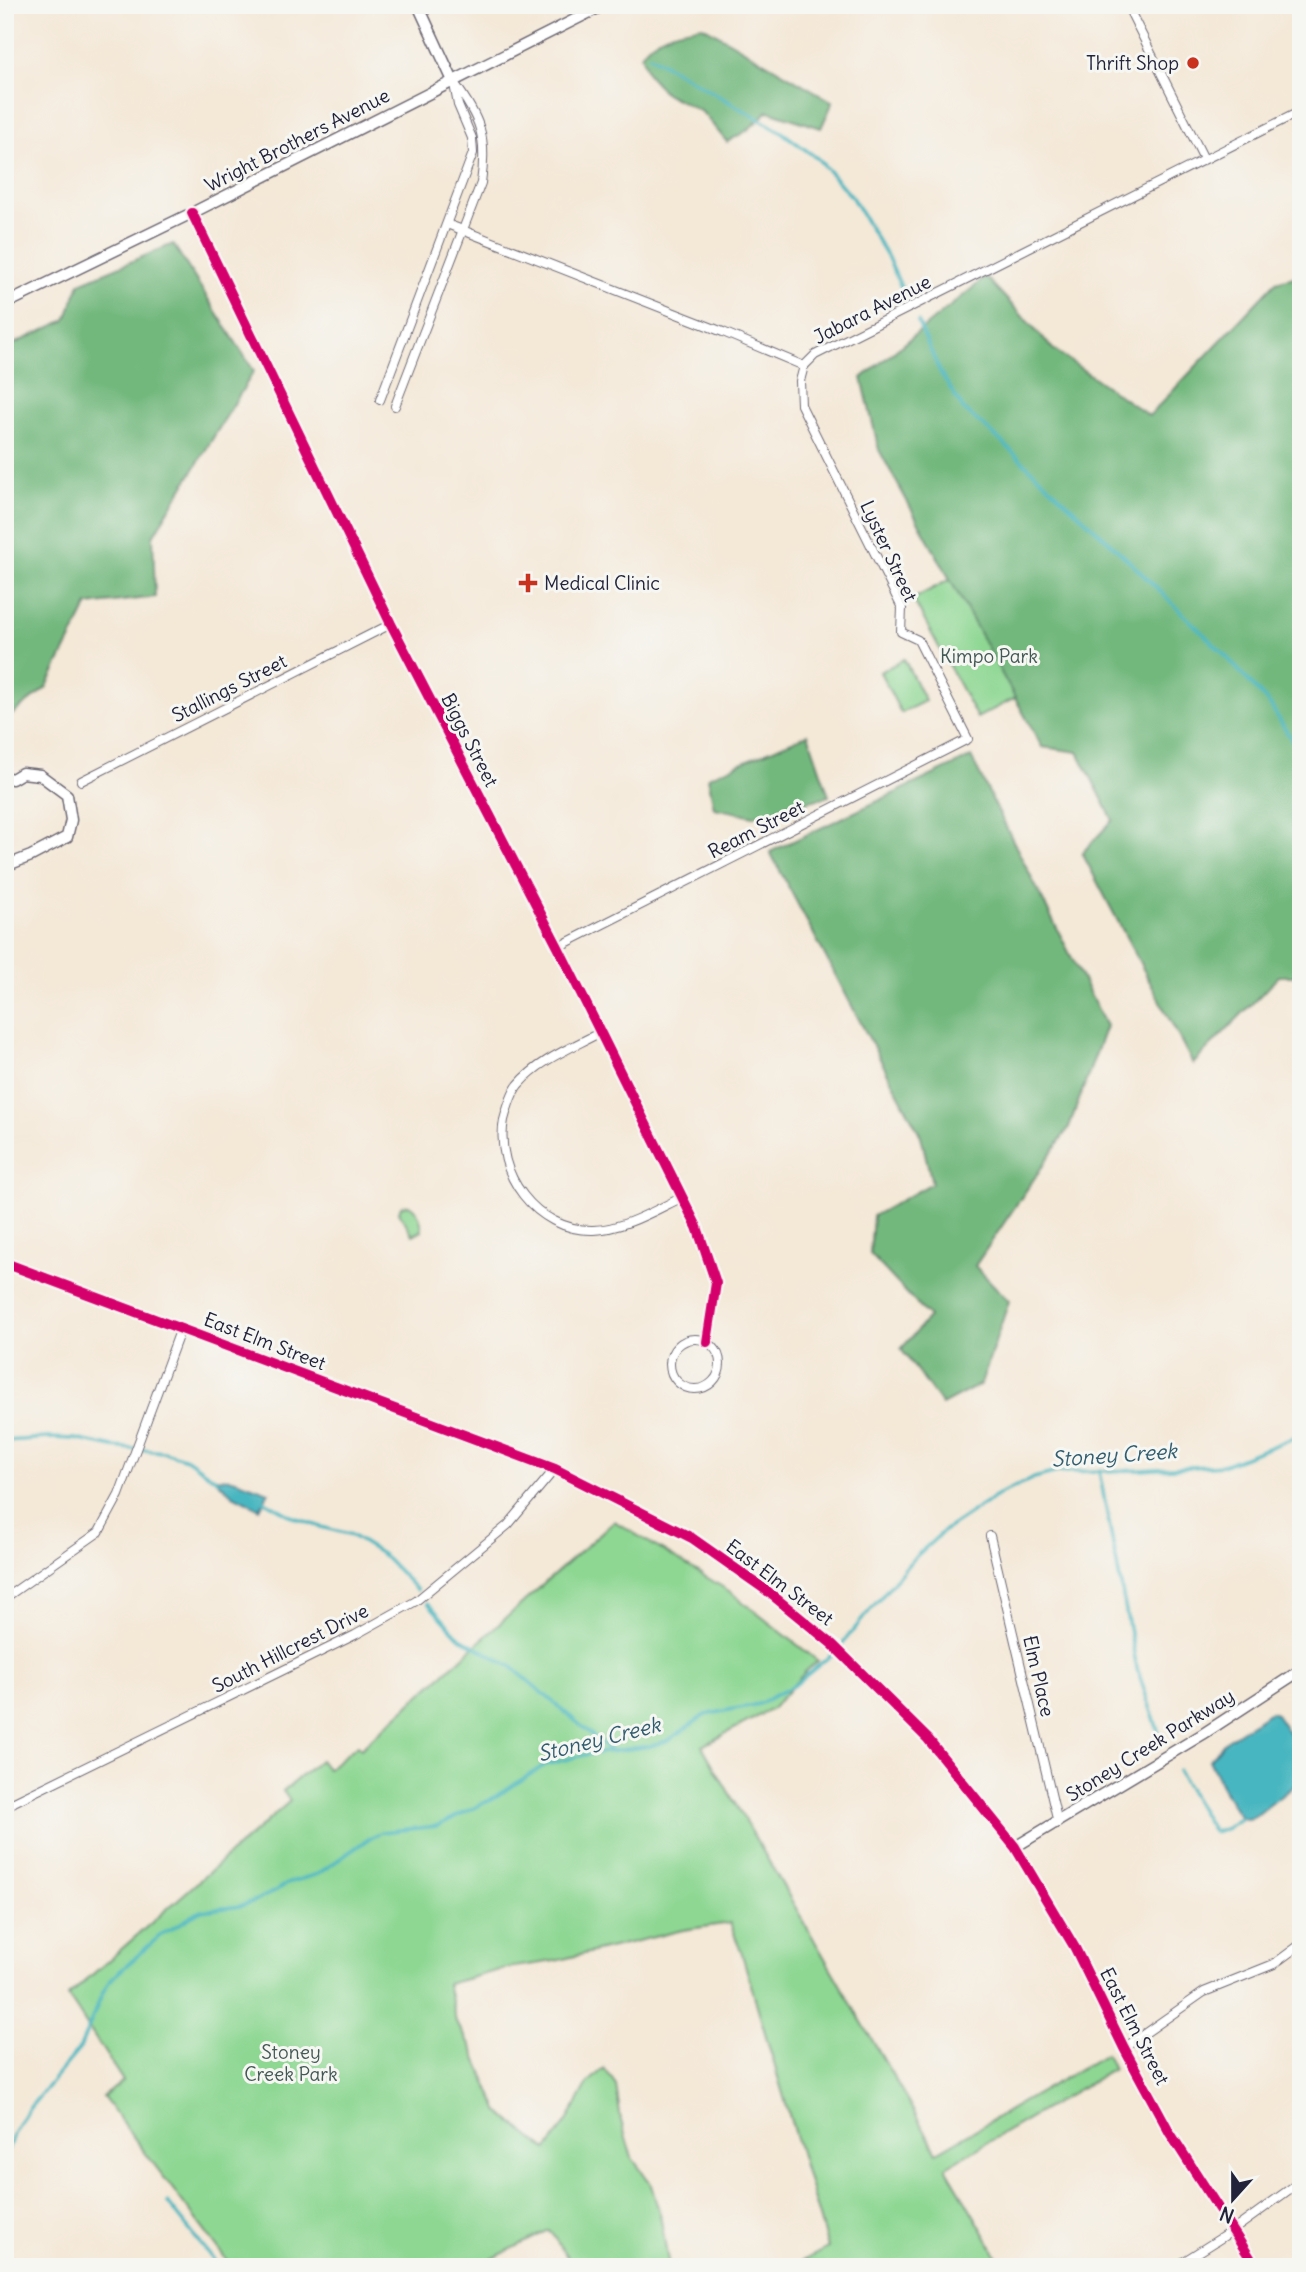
<svg xmlns="http://www.w3.org/2000/svg" width="1306" height="2272" viewBox="0 0 1306 2272" font-family="Delius,sans-serif">
<rect width="100%" height="100%" fill="#f6f6f2"/>
<filter id="ink" filterUnits="userSpaceOnUse"><feTurbulence type="fractalNoise" baseFrequency=".0143" numOctaves="2"/><feDisplacementMap in="SourceGraphic" scale="14" xChannelSelector="R" yChannelSelector="G"/><feConvolveMatrix kernelMatrix="1 2 1 2 8 2 1 2 1" color-interpolation-filters="sRGB"/></filter>
<filter id="wash" filterUnits="userSpaceOnUse"><feTurbulence type="fractalNoise" baseFrequency=".00686" numOctaves="4" result="noise"/><feDisplacementMap in="SourceGraphic" scale="28" xChannelSelector="R" yChannelSelector="G"/><feGaussianBlur stdDeviation="1.57" result="paint"/><feColorMatrix in="noise" values="0 0 0 0 0 0 0 0 0 0 0 0 0 0 0 0 0 1.4 0 .05"/><feComposite in="paint" operator="in"/></filter>
<g filter="url(#wash)">
<rect width="100%" height="100%" fill="#f4e8d7"/>
<g fill="#8ed793" stroke="#587c67" stroke-width="2">
<path d="M 984,561 L 1048,681 L 977,718 L 913,599 Z"/>
<path d="M 904,659 L 925,701 L 901,713 L 880,672 Z"/>
<path d="M 409,1205 C 419,1211 421,1220 422,1231 L 413,1235 L 399,1212 L 401,1206 Z"/>
<path d="M 614,1521 L 729,1591 L 818,1661 L 806,1671 L 772,1709 L 702,1746 L 937,2152 L 1106,2054 L 1113,2069 L 946,2167 L 998,2257 L 981,2267 L 791,2267 L 828,2248 L 742,1954 L 730,1923 L 683,1930 L 555,1961 L 507,1968 L 447,1984 L 456,2022 L 470,2044 L 499,2112 L 547,2150 L 569,2118 L 588,2083 L 604,2068 L 616,2085 L 621,2121 L 632,2158 L 650,2182 L 660,2214 L 669,2267 L 574,2267 L 549,2230 L 476,2267 L 232,2267 L 103,2097 L 123,2081 L 68,1996 L 290,1801 L 283,1791 L 320,1760 L 327,1769 L 358,1745 L 361,1748 Z"/>
</g>
<g fill="#72b87d" stroke="#4a6d5c" stroke-width="2">
<path d="M 703,26 L 833,102 L 821,128 L 768,111 L 748,130 L 727,142 L 702,112 L 665,93 L 648,74 L 641,55 C 655,33 678,30 703,26 Z"/>
<path d="M 173,244 L 254,371 L 153,536 L 155,597 L 88,605 L 46,688 L 5,720 L 5,348 L 66,320 L 80,283 Z"/>
<path d="M 1301,275 L 1301,976 L 1279,976 L 1193,1064 L 1082,853 L 1113,820 L 1078,752 L 1042,747 L 879,450 L 862,378 L 986,277 L 1053,349 L 1149,416 L 1276,282 Z"/>
<path d="M 808,734 L 829,796 L 754,816 L 714,808 L 708,777 Z"/>
<path d="M 971,757 L 1106,1026 L 1069,1127 L 975,1266 L 1009,1301 L 981,1384 L 942,1405 L 901,1349 L 929,1317 L 870,1254 L 873,1216 L 932,1183 L 921,1136 L 770,852 Z"/>
</g>
<g fill="#47b6c0" stroke="#346c7e" stroke-width="2">
<path d="M 214,1478 L 233,1479 L 269,1492 L 260,1509 L 233,1495 Z"/>
<path d="M 1270,1712 L 1276,1714 L 1301,1751 L 1301,1780 L 1257,1815 L 1249,1819 L 1241,1818 L 1226,1795 L 1209,1760 L 1226,1741 Z"/>
</g>
<g fill="none" stroke-linecap="round" stroke-linejoin="round">
<g stroke="#47b6c0" stroke-width="3.5">
<path d="M 650,56 L 783,133 L 818,159 L 851,196 L 888,258 L 906,298"/>
<path d="M 918,322 L 940,372 L 964,410 L 991,432 L 1125,557 L 1222,652 L 1271,706 L 1301,755"/>
<path d="M 5,1441 L 48,1438 L 75,1439 L 113,1447 L 164,1452 L 187,1459 L 217,1480"/>
<path d="M 1099,1471 L 1137,1669 L 1161,1739"/>
<path d="M 263,1500 L 293,1517 L 321,1527 L 349,1534 L 383,1555 L 417,1590"/>
<path d="M 428,1603 L 460,1638 L 512,1667 L 612,1752"/>
<path d="M 1178,1771 L 1213,1832 L 1225,1829 L 1241,1818"/>
<path d="M 5,2156 L 13,2136 L 27,2111 L 80,2048 L 102,1994 L 110,1980 L 162,1934 L 201,1911 L 240,1906 L 260,1899 L 291,1882 L 318,1874 L 371,1837 L 382,1832 L 437,1826 L 490,1800 L 545,1765 L 584,1755 L 650,1746 L 669,1740 L 705,1715 L 759,1704 L 796,1684 L 836,1651 L 912,1560 L 945,1530 L 1001,1493 L 1034,1478 L 1057,1472 L 1140,1470 L 1224,1465 L 1301,1435"/>
<path d="M 168,2203 L 219,2267"/>
</g>
</g>
</g>
<g filter="url(#ink)">
<g fill="none" stroke-linecap="round" stroke-linejoin="round">
<g stroke="#6c6772" stroke-width="10">
<g id="minor">
<path d="M 1127,5 L 1204,159"/>
<path d="M 192,213 L 391,624 L 558,947 L 697,1227 L 716,1283 L 707,1342"/>
<path d="M 447,224 L 723,332 L 804,366"/>
<path d="M 804,366 L 815,355 L 1301,111"/>
<path d="M 380,400 L 473,153 L 472,138 L 458,105 L 454,84"/>
<path d="M 395,406 L 481,183 C 488,136 480,118 453,81"/>
<path d="M 81,781 L 391,624"/>
<path d="M 558,947 L 968,739 L 918,640 L 901,632 L 902,608 L 801,405 L 800,381 L 804,366"/>
<path d="M 599,1033 C 571,1048 539,1060 518,1085 C 511,1094 507,1109 504,1120 C 494,1173 536,1231 593,1230 C 625,1229 655,1210 683,1197"/>
<circle cx="695" cy="1364" r="25"/>
<path d="M 990,1536 L 1058,1823"/>
<path d="M 5,1598 L 99,1532 L 119,1495 L 181,1328"/>
<path d="M 5,1809 L 14,1802 L 355,1635 L 416,1601 L 508,1525 L 555,1469"/>
<path d="M 1124,2048 L 1204,1992 L 1274,1964 L 1301,1944"/>
<path d="M 1175,2267 L 1232,2231 L 1301,2181"/>
</g>
</g>
<g stroke="#6c6772" stroke-width="13">
<g id="tertiary">
<path d="M 418,5 L 453,81"/>
<path d="M 5,304 L 192,213 L 604,5"/>
<path d="M 5,777 L 12,779 L 22,773 L 40,775 L 67,795 L 71,820 L 67,837 L 31,856 L 5,866"/>
<path d="M 5,1263 L 555,1469 L 692,1538 L 766,1590 L 832,1644 L 928,1739 L 1015,1847 L 1075,1948 L 1124,2048 L 1170,2133 L 1256,2267"/>
<path d="M 1015,1847 L 1203,1734 L 1301,1670"/>
</g>
</g>
<use href="#minor" stroke="#fff" stroke-width="8"/>
<use href="#tertiary" stroke="#fff" stroke-width="10"/>
<g stroke="#f6f6f2" stroke-width="15">
<g id="cycleway">
<path d="M 192,213 L 391,624 L 558,947 L 697,1227 L 716,1283 L 707,1342"/>
<path d="M 5,1263 L 555,1469 L 692,1538 L 766,1590 L 832,1644 L 928,1739 L 1015,1847 L 1075,1948 L 1124,2048 L 1170,2133 L 1256,2267"/>
</g>
</g>
<use href="#cycleway" stroke="#d6006c" stroke-width="10"/>
</g>
</g>
<g fill="#c8321e" stroke="#f6f6f2" stroke-width="2.5">
<circle cx="1193" cy="63" r="7"/>
<path d="M524.5 572.5h7v7h7v7h-7v7h-7v-7h-7v-7h7z"/>
</g>
<g text-anchor="middle" dominant-baseline="central" stroke-width="6" stroke-linejoin="round" paint-order="stroke">
<g font-size="19" fill="#22223b" stroke="#f6f6f2" text-anchor="end">
<text x="1179" y="63">Thrift Shop</text>
<text x="544" y="583" text-anchor="start">Medical Clinic</text>
</g>
<g font-size="19" fill="#22223b" stroke="#f6f6f2">
<text transform="translate(297 140) rotate(-27)">Wright Brothers Avenue</text>
<text transform="translate(872 309) rotate(-27)">Jabara Avenue</text>
<text transform="translate(889 551) rotate(65)">Lyster Street</text>
<text transform="translate(229 688) rotate(-27)">Stallings Street</text>
<text transform="translate(470 740) rotate(63)">Biggs Street</text>
<text transform="translate(756 829) rotate(-27)">Ream Street</text>
<text transform="translate(265 1341) rotate(21)">East Elm Street</text>
<text transform="translate(780 1582) rotate(37)">East Elm Street</text>
<text transform="translate(290 1648) rotate(-27)">South Hillcrest Drive</text>
<text transform="translate(1039 1676) rotate(77)">Elm Place</text>
<text transform="translate(1150 1745) rotate(-32)">Stoney Creek Parkway</text>
<text transform="translate(1135 2026) rotate(63)">East Elm Street</text>
</g>
<g font-size="19" fill="#425855" stroke="#f6f6f2">
<text x="989" y="656">Kimpo Park</text>
<text x="291" y="2052">Stoney<tspan x="291" dy="22">Creek Park</tspan></text>
</g>
<g font-size="21" font-style="italic" fill="#315d70" stroke="#f6f6f2">
<text transform="translate(1114 1455) rotate(-4)">Stoney Creek</text>
<text transform="translate(599 1739) rotate(-14)">Stoney Creek</text>
</g>
</g>
<rect width="1306" height="2272" fill="none" stroke="#f6f6f2" stroke-width="28"/>
<g transform="translate(1233 2199) rotate(201)" stroke="#f6f6f2" stroke-width="5" paint-order="stroke">
<path d="M0-5L12 26L0 18L-12 26Z" fill="#22223b"/>
<text y="-10" font-size="19" font-weight="bold" text-anchor="middle" fill="#22223b">N</text>
</g>
</svg>
